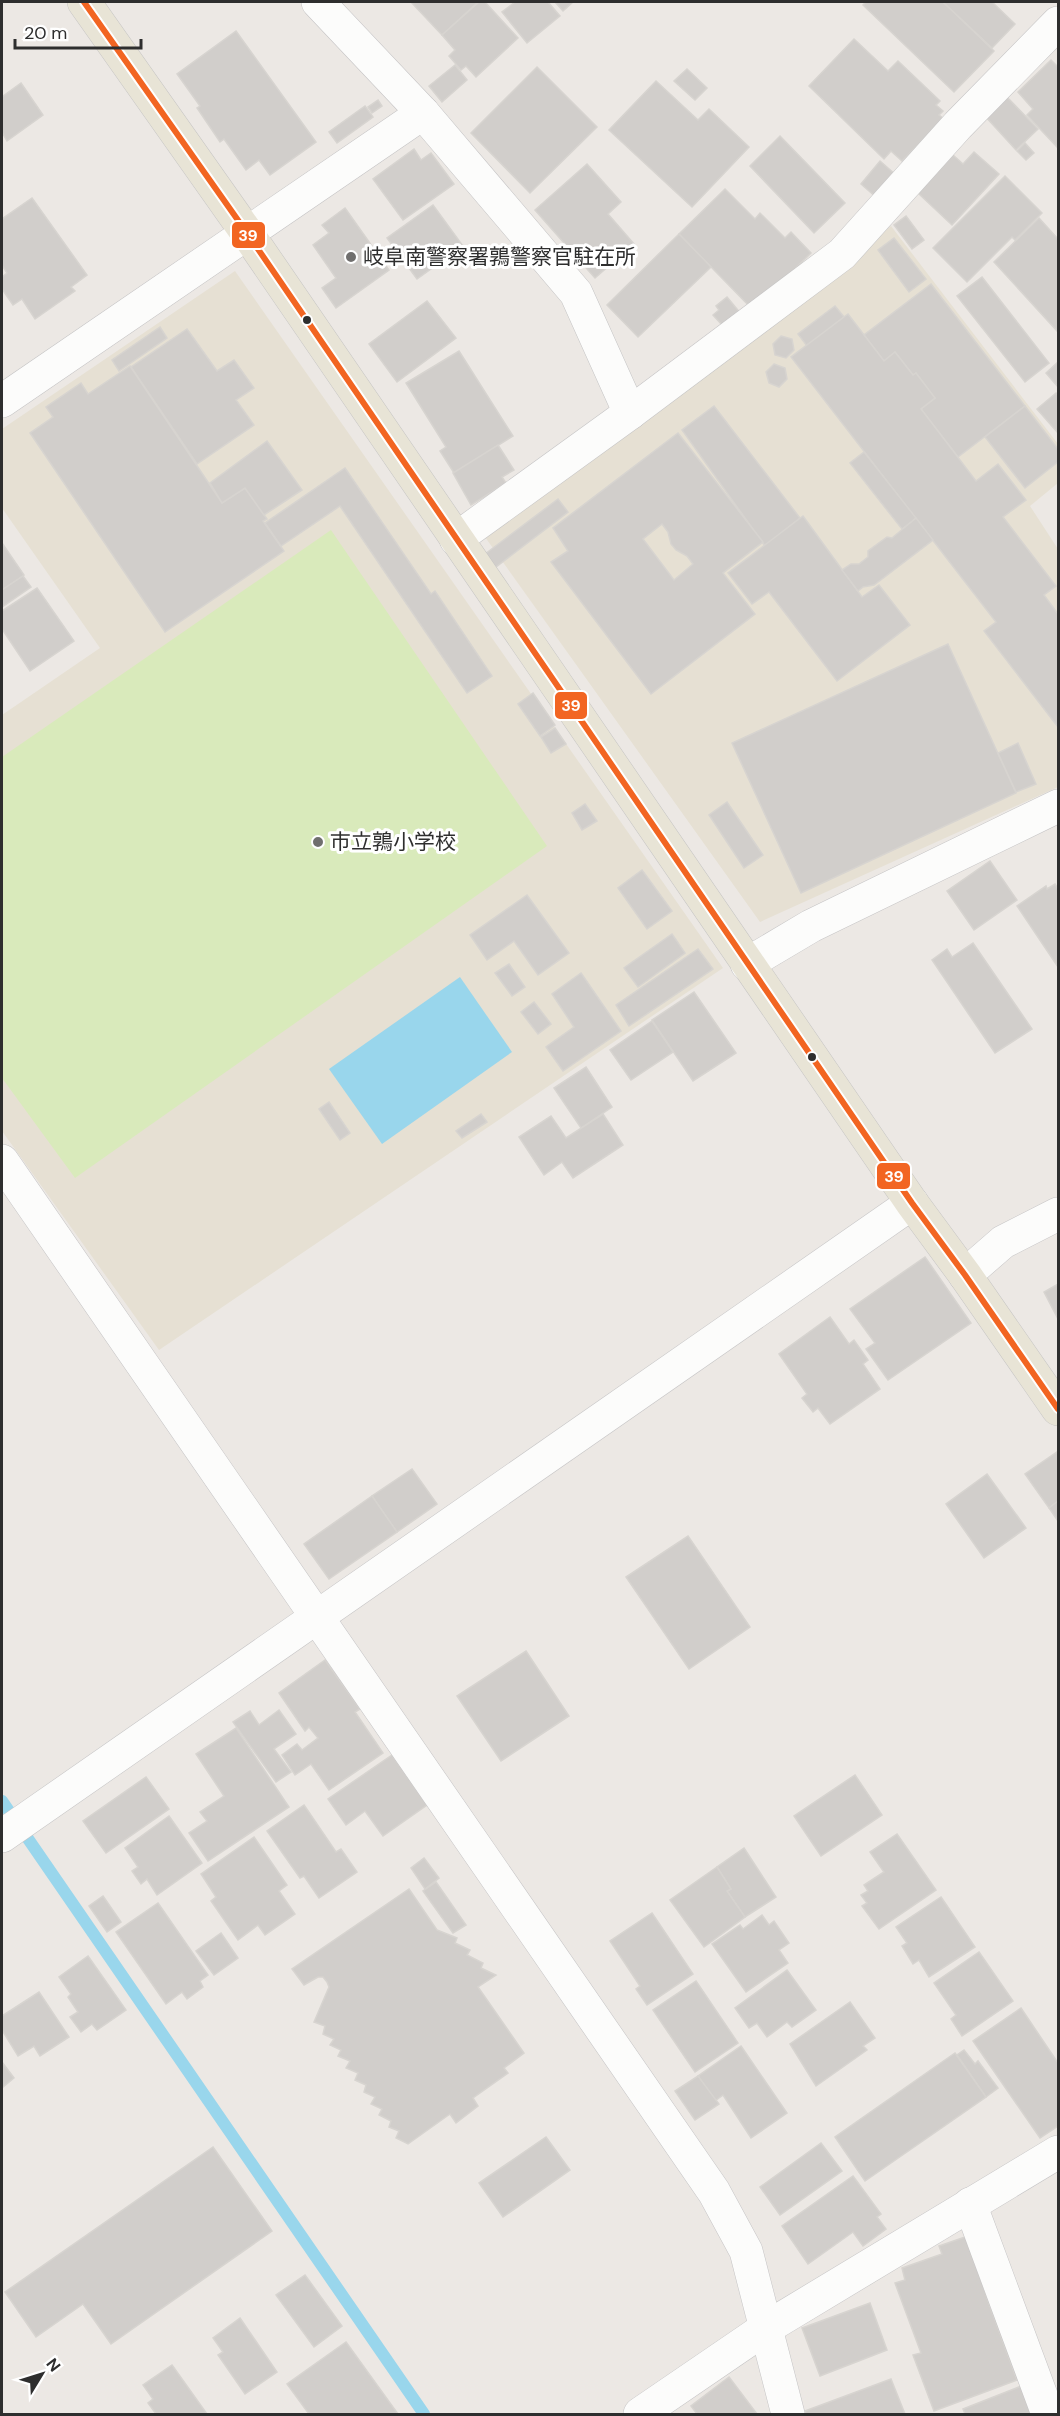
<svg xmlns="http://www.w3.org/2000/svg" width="1060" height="2416" viewBox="0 0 1060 2416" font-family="'DM Sans','Noto Sans JP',sans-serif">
<rect width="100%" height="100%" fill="#ece8e4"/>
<g fill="#e6e0d3">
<path d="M 891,226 L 1058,444 L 1058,483 L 1030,506 L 1058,549 L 1058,787 L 760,922 L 485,537 Z"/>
<path d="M 235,271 L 723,968 L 159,1350 L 2,1131 L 2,715 L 100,648 L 2,508 L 2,429 Z"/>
</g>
<path fill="#d9eabb" d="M 331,530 L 547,846 L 75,1178 L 2,1078 L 2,757 Z"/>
<path fill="#99d6ec" d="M 460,977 L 512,1052 L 382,1144 L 329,1069 Z"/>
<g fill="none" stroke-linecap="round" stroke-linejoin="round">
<path stroke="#99d6ec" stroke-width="12" d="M 2,1801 L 424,2414"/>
</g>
<g fill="#d1cecb" stroke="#d7d4d0" stroke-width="1.5" fill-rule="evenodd">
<path d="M 411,2 L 478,2 L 442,35 Z"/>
<path d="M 479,2 L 485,2 L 518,38 L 476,77 L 466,66 L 461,70 L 449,56 L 455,50 L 442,35 Z"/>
<path d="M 515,2 L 548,2 L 560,16 L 527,43 L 502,12 Z"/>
<path d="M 555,2 L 573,2 L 563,11 Z"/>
<path d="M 866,2 L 943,2 L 994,51 L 954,92 L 863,5 Z"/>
<path d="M 943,2 L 992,2 L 1015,24 L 992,48 Z"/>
<path d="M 236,31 L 316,142 L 270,175 L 259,160 L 246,170 L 224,139 L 220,142 L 197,108 L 200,106 L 177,74 Z"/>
<path d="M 854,39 L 888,71 L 898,61 L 940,101 L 936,105 L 943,111 L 939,115 L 944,119 L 902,161 L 891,151 L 884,159 L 809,86 Z"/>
<path d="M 1051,60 L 1058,67 L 1058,148 L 1027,115 L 1033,109 L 1018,92 Z"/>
<path d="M 455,65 L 467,80 L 442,102 L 429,86 Z"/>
<path d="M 537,67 L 597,127 L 530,193 L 471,133 Z"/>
<path d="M 687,69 L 707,88 L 695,100 L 674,81 Z"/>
<path d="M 656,81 L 698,120 L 709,109 L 749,147 L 692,207 L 609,130 Z"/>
<path d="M 21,83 L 43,115 L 7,141 L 2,132 L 2,97 Z"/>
<path d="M 1005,95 L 1038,129 L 1016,150 L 984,115 Z"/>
<path d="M 378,100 L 382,106 L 372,113 L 368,107 Z"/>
<path d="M 365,106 L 373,117 L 337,143 L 329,132 Z"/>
<path d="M 780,136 L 845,203 L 814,233 L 750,166 Z"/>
<path d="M 1025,143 L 1034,153 L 1026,160 L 1017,151 Z"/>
<path d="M 414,149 L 421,160 L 431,153 L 454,184 L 403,220 L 373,179 Z"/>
<path d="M 974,152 L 999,174 L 952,225 L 918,193 L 953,155 L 963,164 Z"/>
<path d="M 880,161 L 896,175 L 877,198 L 861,184 Z"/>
<path d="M 587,164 L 621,202 L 608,214 L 634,244 L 595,278 L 535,210 Z"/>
<path d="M 1005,176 L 1042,213 L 1015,240 L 1012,237 L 967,282 L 933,248 Z"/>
<path d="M 725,189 L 755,219 L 760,213 L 785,238 L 791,232 L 811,253 L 753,310 L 679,234 Z"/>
<path d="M 32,198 L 87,275 L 71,287 L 75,291 L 35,319 L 22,299 L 13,305 L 2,289 L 2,277 L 7,273 L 2,265 L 2,219 Z"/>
<path d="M 433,205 L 463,246 L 417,279 L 387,238 Z"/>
<path d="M 345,208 L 389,270 L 336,308 L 322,288 L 336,278 L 313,245 L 329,233 L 322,225 Z"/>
<path d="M 906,216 L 924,240 L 912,249 L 894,225 Z"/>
<path d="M 1039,218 L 1058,239 L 1058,332 L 994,262 Z"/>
<path d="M 679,234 L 711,267 L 638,337 L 607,305 Z"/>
<path d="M 894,238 L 926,279 L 909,292 L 878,250 Z"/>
<path d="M 982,277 L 1049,363 L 1025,382 L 957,296 Z"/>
<path d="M 931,284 L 1025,406 L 958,457 L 921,409 L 935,398 L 916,373 L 913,375 L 895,352 L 884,361 L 864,335 Z"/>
<path d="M 727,297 L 742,315 L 724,327 L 713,315 L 719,310 L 716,306 Z"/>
<path d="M 427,301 L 456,338 L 397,382 L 369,344 Z"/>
<path d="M 835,306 L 844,317 L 807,346 L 798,334 Z"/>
<path d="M 848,314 L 884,361 L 895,352 L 913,375 L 916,373 L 935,398 L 921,409 L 976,481 L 998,464 L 1026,500 L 1003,517 L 1056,586 L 1044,595 L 1058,614 L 1058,727 L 984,631 L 996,622 L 791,357 Z"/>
<path d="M 160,327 L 167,338 L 119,371 L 112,360 Z"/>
<path d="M 187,329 L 217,371 L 234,360 L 254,388 L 236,400 L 254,425 L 197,464 L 131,367 Z"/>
<path d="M 781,336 L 792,339 L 794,350 L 786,358 L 775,355 L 773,344 Z"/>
<path d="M 459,351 L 513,436 L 454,473 L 440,451 L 446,447 L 406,383 Z"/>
<path d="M 1058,362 L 1058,387 L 1046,373 Z"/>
<path d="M 774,364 L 785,368 L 787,379 L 779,387 L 769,383 L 766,372 Z"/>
<path d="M 130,366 L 222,503 L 245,488 L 267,519 L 263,521 L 284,551 L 165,632 L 30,433 L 53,417 L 46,407 L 81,383 L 88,394 Z"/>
<path d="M 1056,393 L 1058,396 L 1058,433 L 1037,409 Z"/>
<path d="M 714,406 L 800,518 L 765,546 L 682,430 Z"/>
<path d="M 1025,406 L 1058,449 L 1058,462 L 1025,488 L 985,437 Z"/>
<path d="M 678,433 L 763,542 L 723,573 L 755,614 L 651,694 L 551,562 L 568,551 L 553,528 ZM 662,524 L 668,532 L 671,544 L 676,550 L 687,556 L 693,564 L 674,580 L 643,539 Z"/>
<path d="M 267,441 L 302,490 L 264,515 L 245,488 L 222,503 L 210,483 Z"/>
<path d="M 498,445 L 514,470 L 502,477 L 506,483 L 471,505 L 453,473 Z"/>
<path d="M 864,452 L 916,518 L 902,529 L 850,463 Z"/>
<path d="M 345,468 L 431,594 L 435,591 L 492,676 L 467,693 L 340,506 L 281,546 L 265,523 Z"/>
<path d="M 558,499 L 568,512 L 496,567 L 485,554 Z"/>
<path d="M 803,516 L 862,597 L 879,585 L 910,625 L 837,681 L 769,592 L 752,604 L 728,573 Z"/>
<path d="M 916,518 L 933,540 L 874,585 L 863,587 L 858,591 L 842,570 L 851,564 L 859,564 L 868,557 L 868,551 L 887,537 L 892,538 Z"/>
<path d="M 2,543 L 24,575 L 2,590 Z"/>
<path d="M 23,576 L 31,587 L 2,607 L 2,590 Z"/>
<path d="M 37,588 L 74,641 L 30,671 L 2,629 L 2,611 Z"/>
<path d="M 948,644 L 1016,793 L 801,893 L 732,743 Z"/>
<path d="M 533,693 L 555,725 L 540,736 L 518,704 Z"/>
<path d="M 555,728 L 566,744 L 551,753 L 541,737 Z"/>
<path d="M 1018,743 L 1036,784 L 1016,792 L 998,753 Z"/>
<path d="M 727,802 L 763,855 L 744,868 L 709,815 Z"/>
<path d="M 585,804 L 597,821 L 582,830 L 572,813 Z"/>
<path d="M 990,861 L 1017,900 L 974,930 L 947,891 Z"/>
<path d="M 642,870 L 672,911 L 647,929 L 618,888 Z"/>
<path d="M 1055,884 L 1058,889 L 1058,967 L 1017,906 L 1046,886 L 1047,889 Z"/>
<path d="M 527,895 L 569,953 L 538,975 L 514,941 L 487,960 L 470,935 Z"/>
<path d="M 672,934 L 685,953 L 638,987 L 624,968 Z"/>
<path d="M 973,943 L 1032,1029 L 995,1053 L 932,960 L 947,949 L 952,957 Z"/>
<path d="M 698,949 L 713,969 L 629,1026 L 616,1005 Z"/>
<path d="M 509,964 L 525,987 L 512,996 L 495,973 Z"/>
<path d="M 581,973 L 621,1031 L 563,1071 L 546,1047 L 574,1027 L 552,994 Z"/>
<path d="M 694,992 L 736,1053 L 693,1081 L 652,1020 Z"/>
<path d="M 534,1002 L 551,1024 L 538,1034 L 521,1012 Z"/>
<path d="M 652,1021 L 673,1052 L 631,1080 L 610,1050 Z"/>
<path d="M 586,1067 L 612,1107 L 581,1128 L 554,1088 Z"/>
<path d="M 329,1102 L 350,1133 L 340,1140 L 319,1109 Z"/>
<path d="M 481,1114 L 487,1122 L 462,1138 L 456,1131 Z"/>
<path d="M 603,1114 L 623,1145 L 573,1178 L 562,1162 L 544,1175 L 519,1137 L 551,1116 L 566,1138 Z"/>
<path d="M 925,1257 L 971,1323 L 888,1380 L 866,1349 L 875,1343 L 850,1309 Z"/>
<path d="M 1058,1284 L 1058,1319 L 1044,1292 Z"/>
<path d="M 830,1317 L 849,1344 L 854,1340 L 868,1360 L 863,1364 L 880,1389 L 830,1424 L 818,1408 L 813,1412 L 802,1398 L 807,1394 L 779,1354 Z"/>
<path d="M 1057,1452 L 1058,1455 L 1058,1501 L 1049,1508 L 1025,1474 Z"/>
<path d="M 412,1469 L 437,1504 L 397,1532 L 372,1496 Z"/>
<path d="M 987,1474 L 1026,1528 L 984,1558 L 946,1504 Z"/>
<path d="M 372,1496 L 397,1532 L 329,1579 L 304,1544 Z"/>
<path d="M 1058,1501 L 1058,1521 L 1049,1508 Z"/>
<path d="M 688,1536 L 750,1627 L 689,1669 L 626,1577 Z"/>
<path d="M 526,1651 L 569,1716 L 501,1761 L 457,1696 Z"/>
<path d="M 325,1660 L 360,1709 L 355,1712 L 383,1753 L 329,1790 L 311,1764 L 295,1775 L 282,1755 L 297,1744 L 302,1750 L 318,1738 L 309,1727 L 305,1731 L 279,1693 Z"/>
<path d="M 279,1710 L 296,1734 L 274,1749 L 291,1772 L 276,1782 L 233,1722 L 250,1711 L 259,1725 Z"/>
<path d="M 236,1728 L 289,1807 L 208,1861 L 189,1833 L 207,1821 L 200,1812 L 224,1796 L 196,1754 Z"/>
<path d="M 392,1755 L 427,1805 L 383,1836 L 365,1811 L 346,1825 L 328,1799 Z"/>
<path d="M 855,1775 L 882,1815 L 821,1856 L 794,1816 Z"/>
<path d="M 146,1777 L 169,1809 L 106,1853 L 83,1821 Z"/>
<path d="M 304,1805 L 336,1852 L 341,1849 L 357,1872 L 319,1898 L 304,1876 L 300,1878 L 267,1831 Z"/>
<path d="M 169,1816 L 202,1863 L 157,1895 L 147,1879 L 141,1884 L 132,1871 L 138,1867 L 125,1848 Z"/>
<path d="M 897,1834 L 936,1890 L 879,1929 L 862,1906 L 867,1903 L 861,1895 L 868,1891 L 864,1885 L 884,1872 L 870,1852 Z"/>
<path d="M 254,1837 L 287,1885 L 279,1891 L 295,1914 L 265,1935 L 258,1925 L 238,1940 L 211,1901 L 216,1897 L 201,1874 Z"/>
<path d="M 744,1848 L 776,1897 L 745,1917 L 727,1891 L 731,1889 L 717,1867 Z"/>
<path d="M 424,1858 L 439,1878 L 425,1889 L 411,1868 Z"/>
<path d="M 717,1867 L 731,1889 L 727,1891 L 745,1917 L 704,1947 L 670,1900 Z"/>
<path d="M 436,1882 L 466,1925 L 453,1933 L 423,1891 Z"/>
<path d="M 409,1889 L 437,1930 L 457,1938 L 455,1943 L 470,1950 L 467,1955 L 483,1963 L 481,1968 L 496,1975 L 478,1987 L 524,2053 L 504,2068 L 508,2073 L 473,2098 L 478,2106 L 456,2123 L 450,2114 L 408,2144 L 396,2138 L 399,2131 L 389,2127 L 391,2121 L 379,2115 L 382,2109 L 371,2104 L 375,2097 L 364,2092 L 366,2085 L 355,2080 L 358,2073 L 346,2068 L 350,2061 L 338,2056 L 341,2050 L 330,2045 L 334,2039 L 323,2034 L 325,2026 L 314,2022 L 329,1987 L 327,1982 L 323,1977 L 318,1977 L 304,1985 L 292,1969 Z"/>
<path d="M 103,1896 L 121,1922 L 107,1932 L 89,1906 Z"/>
<path d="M 941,1897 L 975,1947 L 929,1977 L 919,1960 L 913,1964 L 902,1946 L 907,1943 L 896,1927 Z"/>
<path d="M 158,1903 L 208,1975 L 200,1981 L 203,1987 L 187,1999 L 182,1992 L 166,2004 L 116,1932 Z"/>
<path d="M 652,1913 L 693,1974 L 647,2005 L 636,1989 L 640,1986 L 610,1941 Z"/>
<path d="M 762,1915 L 769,1925 L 774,1921 L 789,1943 L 779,1950 L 788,1963 L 746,1992 L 712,1944 L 740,1925 L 743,1929 Z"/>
<path d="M 221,1933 L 238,1958 L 214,1975 L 196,1951 Z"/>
<path d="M 979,1952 L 1013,2001 L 962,2036 L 951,2019 L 956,2015 L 934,1983 Z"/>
<path d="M 88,1956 L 126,2010 L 97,2030 L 92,2024 L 81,2032 L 70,2017 L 78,2012 L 68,1997 L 71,1994 L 59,1977 Z"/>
<path d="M 787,1970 L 816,2010 L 792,2027 L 787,2022 L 767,2037 L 757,2023 L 749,2028 L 735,2008 Z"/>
<path d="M 696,1981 L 738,2043 L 695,2072 L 653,2010 Z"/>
<path d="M 39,1992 L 69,2037 L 40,2056 L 34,2046 L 18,2056 L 2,2030 L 2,2016 Z"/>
<path d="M 850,2002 L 875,2038 L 863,2046 L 867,2050 L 816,2086 L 790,2044 Z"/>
<path d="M 1021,2008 L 1058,2063 L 1058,2126 L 1040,2138 L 973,2041 Z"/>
<path d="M 741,2046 L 787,2113 L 751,2138 L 723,2095 L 715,2101 L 698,2076 Z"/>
<path d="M 964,2050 L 975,2064 L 978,2061 L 998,2088 L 986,2097 L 957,2055 Z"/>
<path d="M 955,2053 L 986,2097 L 865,2181 L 835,2137 Z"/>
<path d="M 2,2062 L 14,2078 L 2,2088 Z"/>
<path d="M 698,2076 L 719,2104 L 695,2120 L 675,2091 Z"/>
<path d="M 546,2137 L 570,2170 L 503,2217 L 479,2183 Z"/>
<path d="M 821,2143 L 842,2171 L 780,2215 L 760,2187 Z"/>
<path d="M 213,2147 L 272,2231 L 111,2344 L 83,2304 L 36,2337 L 5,2292 Z"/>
<path d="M 853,2176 L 881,2214 L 877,2217 L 886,2229 L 863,2246 L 853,2232 L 808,2264 L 782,2226 Z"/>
<path d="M 968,2236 L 988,2301 L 1017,2380 L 934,2411 L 913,2355 L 921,2353 L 895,2283 L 905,2280 L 902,2268 L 942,2254 L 939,2246 Z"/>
<path d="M 305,2275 L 342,2326 L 314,2347 L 276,2295 Z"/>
<path d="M 870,2303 L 887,2350 L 820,2376 L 802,2328 Z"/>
<path d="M 240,2318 L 277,2372 L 245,2394 L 218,2355 L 223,2352 L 213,2338 Z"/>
<path d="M 346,2342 L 398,2414 L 309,2414 L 287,2384 Z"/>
<path d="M 172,2365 L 207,2414 L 156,2414 L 148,2403 L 153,2399 L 143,2385 Z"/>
<path d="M 729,2377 L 757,2414 L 697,2414 L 691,2406 Z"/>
<path d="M 891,2379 L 905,2414 L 806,2414 L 805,2411 Z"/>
<path d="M 1024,2385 L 1036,2414 L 965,2414 L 963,2409 Z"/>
</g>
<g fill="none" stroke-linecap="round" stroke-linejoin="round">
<g stroke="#c5c4c5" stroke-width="34">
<g id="minor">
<path d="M 318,2 L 423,113 L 576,293 L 630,413"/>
<path d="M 2,401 L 423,113"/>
<path d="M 456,539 L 630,413 L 842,254 L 958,125 L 1058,23"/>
<path d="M 747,964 L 811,926 L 1058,806"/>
<path d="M 2,1161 L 714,2192 L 746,2251 L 788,2414"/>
<path d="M 965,1275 L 1003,1242 L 1058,1214"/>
<path d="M 2,1836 L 912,1203"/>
<path d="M 970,2204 L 1048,2414"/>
<path d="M 640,2414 L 766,2328 L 1058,2152"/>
</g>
</g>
<g stroke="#c6c5c4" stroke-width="34">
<path id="major" d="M 84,2 L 247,233 L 912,1203 L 965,1275 L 1058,1409"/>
</g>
<use href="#minor" stroke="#fcfcfb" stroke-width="33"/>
<use href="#major" stroke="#e8e4d6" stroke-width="33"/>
<g stroke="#fff" stroke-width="10">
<path id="bus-1" d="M 84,2 L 247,233 L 912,1203 L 965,1275 L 1058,1409"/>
</g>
<use href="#bus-1" stroke="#f26522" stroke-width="6"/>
</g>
<g fill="#706f6e" stroke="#fff" stroke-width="2">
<circle cx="351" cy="257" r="6"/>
<circle cx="318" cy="842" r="6"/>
</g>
<g fill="#2e2e2e" stroke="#fff" stroke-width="2">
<circle cx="307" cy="320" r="5"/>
<circle cx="812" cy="1057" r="5"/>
</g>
<g text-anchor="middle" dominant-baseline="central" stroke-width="6" stroke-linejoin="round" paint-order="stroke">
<g font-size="21" fill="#2e2e2e" stroke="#fff" text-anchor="start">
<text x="363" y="257">岐阜南警察署鶉警察官駐在所</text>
<text x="330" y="842">市立鶉小学校</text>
</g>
</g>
<g stroke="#fff" stroke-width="2">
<rect x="231" y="221" width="35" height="28" rx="6" fill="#f26522"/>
<rect x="554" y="691" width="34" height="29" rx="6" fill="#f26522"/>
<rect x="876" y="1162" width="35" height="28" rx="6" fill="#f26522"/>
</g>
<g font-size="16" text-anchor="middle" font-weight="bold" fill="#fff">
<text x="248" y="241">39</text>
<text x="571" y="711">39</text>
<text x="894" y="1182">39</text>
</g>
<rect width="1060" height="2416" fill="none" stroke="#2e2e2e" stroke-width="6"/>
<g transform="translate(42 2374) rotate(52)" stroke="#ffffff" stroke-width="4.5" paint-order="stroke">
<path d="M0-4.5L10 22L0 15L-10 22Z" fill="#2e2e2e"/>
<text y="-9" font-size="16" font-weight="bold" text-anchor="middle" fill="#2e2e2e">N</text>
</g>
<path d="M15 39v9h126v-9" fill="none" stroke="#2e2e2e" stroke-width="3"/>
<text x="24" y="39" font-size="18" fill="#2e2e2e" stroke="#ffffff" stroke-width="4.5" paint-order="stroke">20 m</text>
</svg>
